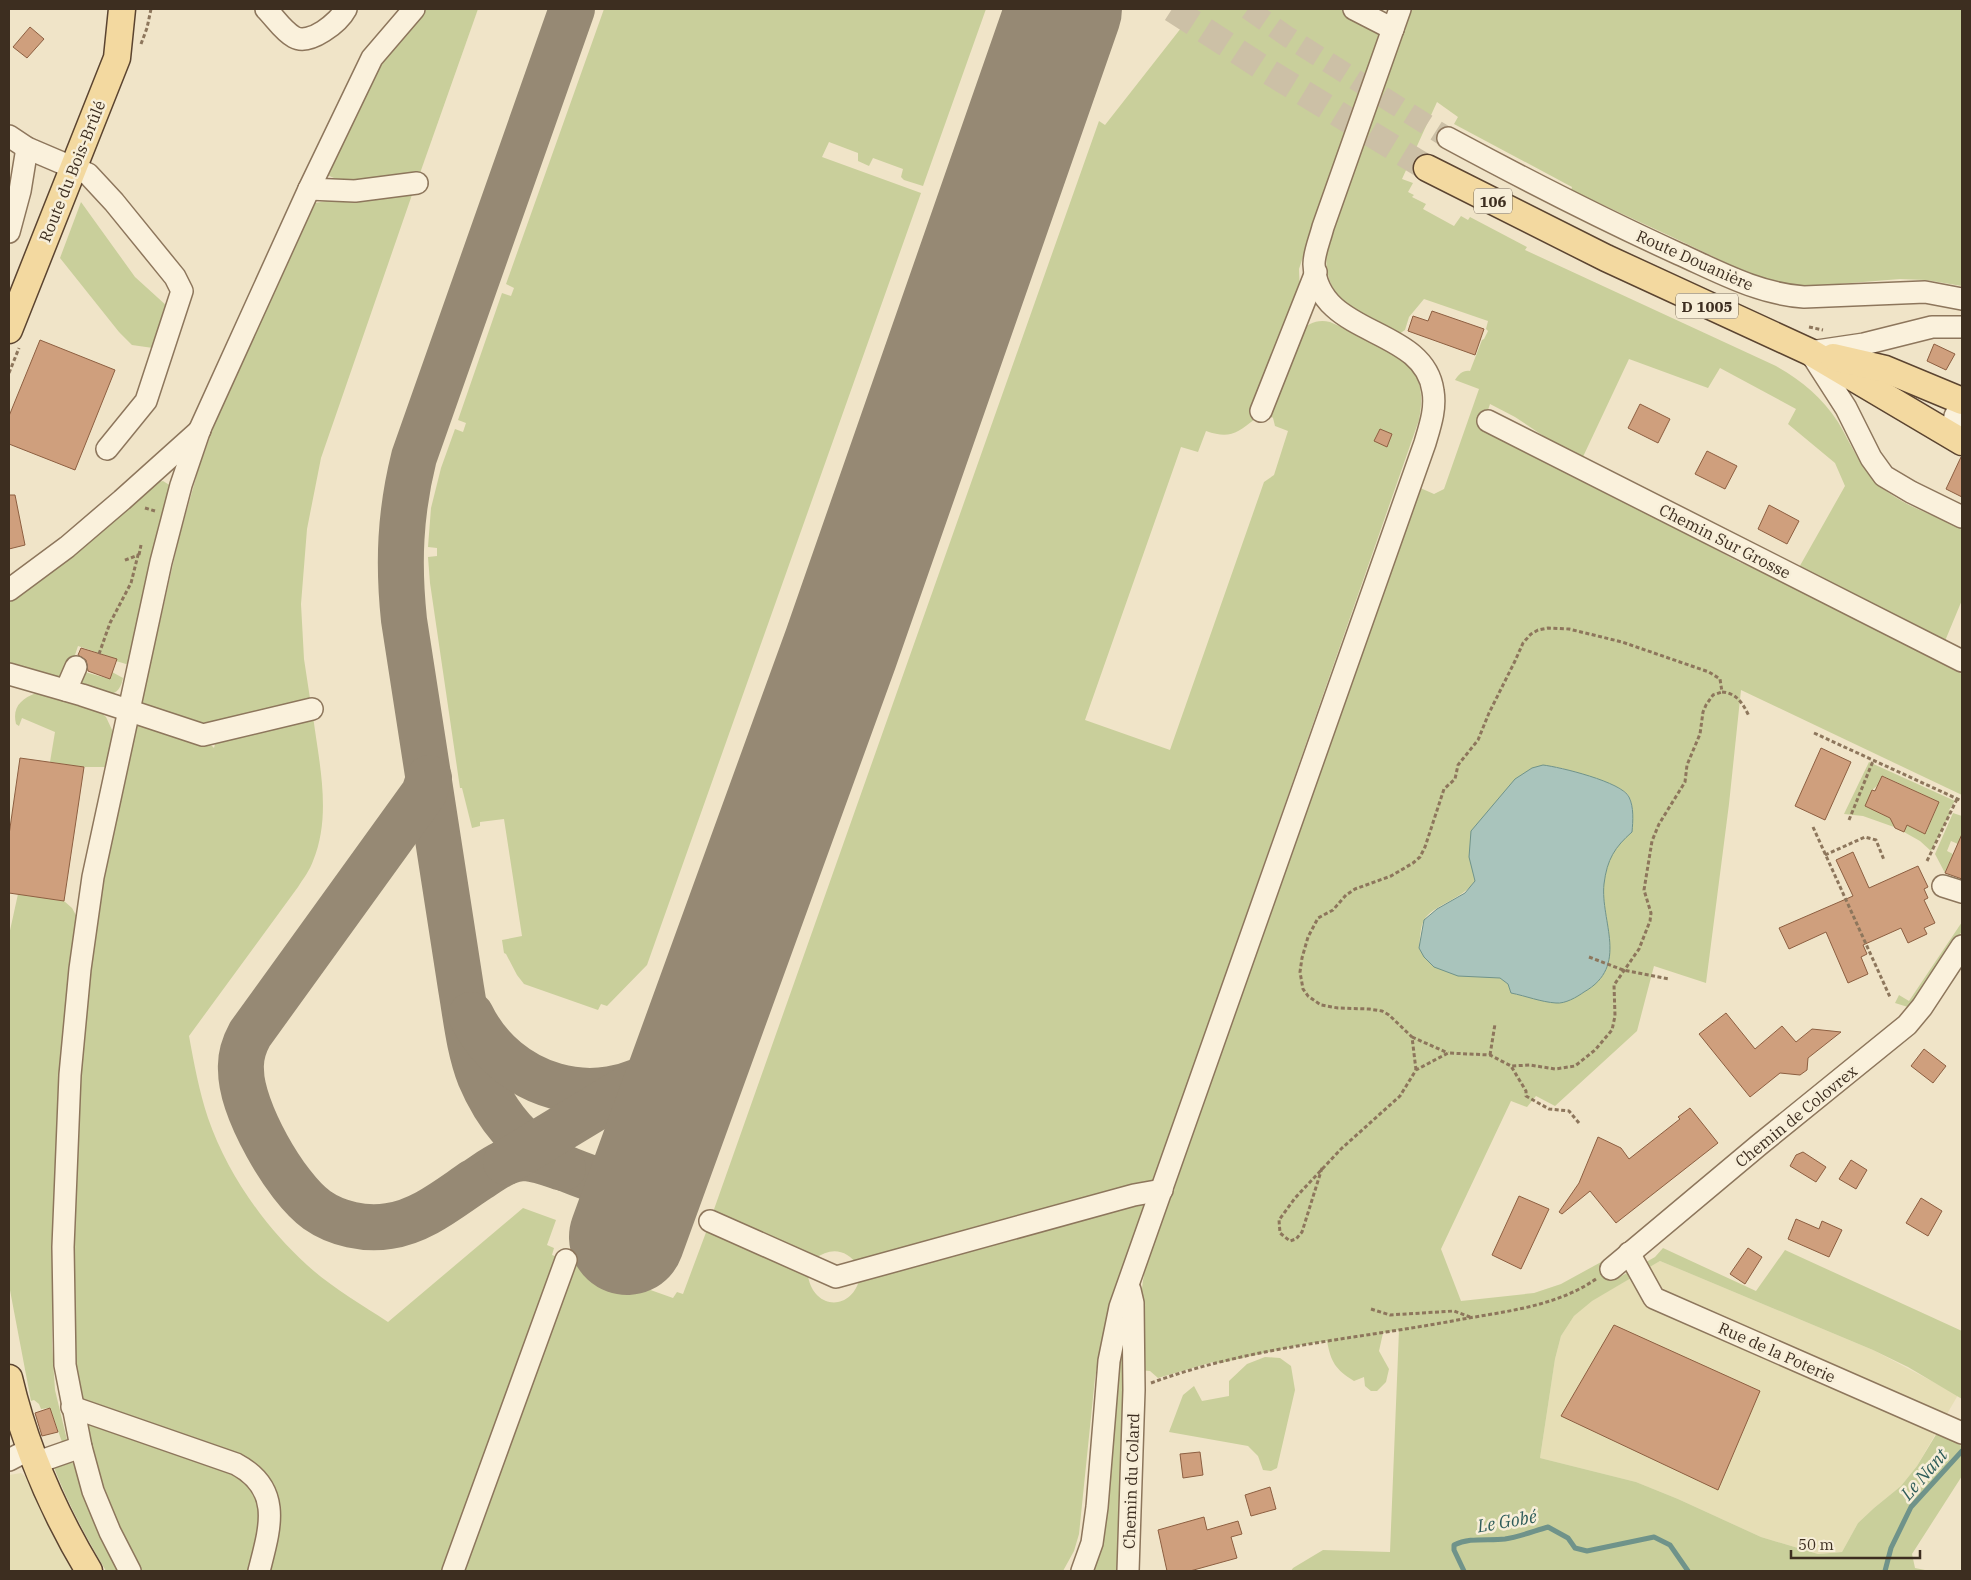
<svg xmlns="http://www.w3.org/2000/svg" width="1971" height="1580" viewBox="0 0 1971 1580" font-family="'IBM Plex Serif',serif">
<rect width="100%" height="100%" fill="#f0e4c8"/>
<g fill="#e6deb5">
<path d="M 1660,1261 L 1873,1350 L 1958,1395 L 1917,1466 L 1901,1486 L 1874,1508 L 1858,1523 L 1842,1552 L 1818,1554 L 1761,1537 L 1678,1499 L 1636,1482 L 1540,1458 L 1555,1359 L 1561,1336 L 1574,1316 L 1591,1301 Z"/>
<path d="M 21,1473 L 32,1482 L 78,1571 L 9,1571 L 9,1475 Z"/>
</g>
<g fill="#c9cf9b" fill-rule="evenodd">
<path d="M 427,9 L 478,9 L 419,176 L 355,187 L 327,175 L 382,61 Z"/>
<path d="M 604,9 L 986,9 L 923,186 L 904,180 L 901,177 L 903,169 L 873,158 L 869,166 L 858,161 L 858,153 L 829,142 L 822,157 L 921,193 L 647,965 L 607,1006 L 601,1004 L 598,1010 L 524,984 L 517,975 L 506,954 L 504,953 L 502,940 L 522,936 L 504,819 L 480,822 L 480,826 L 472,828 L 462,788 L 460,788 L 430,583 L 428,557 L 437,556 L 437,548 L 428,547 L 431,508 L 441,468 L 455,429 L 463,432 L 466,423 L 458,420 L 502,293 L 511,296 L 514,288 L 506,284 Z"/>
<path d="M 1196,9 L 1348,9 L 1380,34 L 1318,211 L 1299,269 L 1300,293 L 1255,419 C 1236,434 1229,439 1206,431 L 1198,452 L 1181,447 L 1085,720 L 1170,750 L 1264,482 L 1274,475 L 1288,431 L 1275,426 L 1273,418 L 1268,413 L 1298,332 C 1309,324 1316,319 1330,322 C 1346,329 1361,336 1376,344 C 1413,364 1427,376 1419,420 L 1154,1179 L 1150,1182 L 858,1266 C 847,1249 830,1247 815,1259 L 712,1215 L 1099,121 L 1105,125 Z"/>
<path d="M 1408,9 L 1962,9 L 1962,286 L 1926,280 L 1900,279 L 1814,286 C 1767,287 1726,262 1685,243 C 1647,225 1609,208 1571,190 L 1572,187 L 1454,124 L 1458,117 L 1437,102 L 1402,179 L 1413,183 L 1408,192 L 1414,195 L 1412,197 L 1426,204 L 1423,209 L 1454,226 L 1461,216 L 1468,220 L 1470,217 L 1527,247 L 1525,250 L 1776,366 C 1801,380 1822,397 1838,422 C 1851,444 1861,469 1880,486 C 1903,506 1935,516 1962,527 L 1962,600 L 1945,641 L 1797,571 L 1845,486 L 1835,463 L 1788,424 L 1796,409 L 1720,368 L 1708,388 L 1629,359 L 1581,461 L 1515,417 L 1490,404 L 1482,428 L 1571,471 L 1739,562 L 1790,583 L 1962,674 L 1962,795 L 1741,690 L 1729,804 L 1706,983 L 1654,966 L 1637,1031 L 1555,1106 L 1536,1096 L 1527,1107 L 1511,1101 L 1441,1249 L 1461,1301 L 1534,1293 L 1561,1284 L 1603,1261 L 1618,1278 L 1655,1257 L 1663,1248 L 1756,1291 L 1785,1250 L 1962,1331 L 1962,1399 L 1908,1367 L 1873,1350 L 1660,1261 L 1592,1301 L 1574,1316 L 1561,1336 L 1555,1359 L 1540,1458 L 1636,1482 L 1678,1499 L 1761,1537 L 1818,1554 L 1842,1552 L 1858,1523 L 1874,1508 L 1901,1486 L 1917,1466 L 1937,1433 L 1962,1446 L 1962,1476 L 1912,1554 L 1915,1568 L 1930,1571 L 1291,1571 L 1293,1568 L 1323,1550 L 1390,1552 L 1399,1330 L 1383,1333 L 1379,1351 L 1389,1369 L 1386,1382 L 1377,1391 L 1371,1391 L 1365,1386 L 1364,1377 L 1354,1381 C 1335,1369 1331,1362 1327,1341 L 1296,1346 L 1220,1363 L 1213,1362 L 1158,1378 L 1150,1371 L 1139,1370 C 1140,1332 1138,1293 1148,1256 L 1418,487 L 1434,494 L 1444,489 L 1479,389 L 1455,380 C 1459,374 1463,370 1470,371 L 1482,340 L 1484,339 L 1488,331 L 1486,329 L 1488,321 L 1424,299 L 1409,317 L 1405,330 L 1399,334 C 1351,308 1316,299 1329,235 ZM 1556,767 C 1571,771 1621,783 1629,796 C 1634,806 1633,821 1632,831 C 1615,847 1607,859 1604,883 C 1600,921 1630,966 1584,992 C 1577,997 1565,1004 1556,1003 C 1542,1002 1526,996 1511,993 L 1508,984 L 1500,978 L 1482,976 L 1419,948 C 1420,941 1420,927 1424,920 C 1433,905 1463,899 1475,881 L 1473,873 Z"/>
<path d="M 405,188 L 414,189 L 321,458 L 307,529 L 301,604 L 304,659 L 311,705 L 213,728 L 142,704 L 140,697 L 143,696 L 179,538 L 199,467 L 215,423 L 315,203 Z"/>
<path d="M 81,202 L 135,277 L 168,307 L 153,348 L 132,345 L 119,332 L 60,258 Z"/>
<path d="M 163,481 L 171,486 L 131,662 L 126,664 L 116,661 L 116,659 L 78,646 L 71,667 L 57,684 L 9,668 L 9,603 L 154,483 Z"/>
<path d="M 81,671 L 110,679 L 112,672 L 123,678 C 118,705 94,693 75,688 Z"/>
<path d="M 36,693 L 54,694 L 99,711 L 106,717 L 113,732 L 107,767 L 84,767 L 50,762 L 55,732 L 22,718 L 19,726 L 16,724 C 12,707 21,699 36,693 Z"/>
<path d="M 313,716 C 319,763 332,815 313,861 C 310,870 303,879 298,887 L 189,1036 C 194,1063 199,1091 208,1118 C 227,1173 264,1226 307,1265 C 331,1287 361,1304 388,1322 L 523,1208 L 556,1220 L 547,1245 L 554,1248 L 552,1255 L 673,1298 L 677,1292 L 683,1294 L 708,1227 L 808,1276 C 814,1311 853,1311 860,1277 L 1142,1198 L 1146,1205 L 1105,1326 L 1095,1378 L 1079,1534 L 1074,1551 L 1063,1571 L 265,1571 L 270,1488 L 84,1406 L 73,1375 L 71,1295 L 80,1050 L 92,931 L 135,727 L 145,724 L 212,746 L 214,748 L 216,740 Z"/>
<path d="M 1869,762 L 1955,801 L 1949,810 L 1951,812 L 1931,851 L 1920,841 L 1904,832 L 1907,825 L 1926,833 L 1939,802 L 1883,776 L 1878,785 L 1872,790 L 1868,807 L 1897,821 L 1894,827 L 1863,816 L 1844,814 Z"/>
<path d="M 1953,813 L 1962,816 L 1962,834 L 1958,844 L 1951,841 L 1947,851 L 1953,854 L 1945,873 L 1935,854 Z"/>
<path d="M 18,894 L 64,901 L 72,908 L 78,919 L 53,1262 L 52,1345 L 55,1390 L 67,1440 L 65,1443 L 62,1442 L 50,1408 L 41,1409 L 39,1404 L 34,1400 L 31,1401 L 9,1285 L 9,935 Z"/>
<path d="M 1962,922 L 1962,931 L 1915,1006 L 1911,1008 L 1895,1003 L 1899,995 L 1909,1001 Z"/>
<path d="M 1123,1354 L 1126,1357 L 1122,1571 L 1090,1571 L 1119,1355 Z"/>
<path d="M 1265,1357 L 1280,1358 L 1291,1366 L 1295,1390 L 1277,1468 L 1271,1471 L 1263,1470 L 1258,1456 L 1248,1446 L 1169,1432 L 1183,1395 L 1194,1386 L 1202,1401 L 1229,1396 L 1229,1381 L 1247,1364 Z"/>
<path d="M 91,1423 L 238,1473 L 264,1503 L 254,1571 L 141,1571 L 122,1536 L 103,1492 L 85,1426 Z"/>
<path d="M 58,1462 L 74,1463 L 89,1509 L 118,1571 L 106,1571 C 86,1537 67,1502 53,1465 Z"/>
</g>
<path fill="#a9c4bc" stroke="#6f938a" d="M 1543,765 C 1560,767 1622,782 1629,797 C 1634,807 1633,821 1632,832 C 1615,847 1607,859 1604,884 C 1600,921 1630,966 1584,992 C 1577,997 1565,1004 1556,1003 C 1541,1002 1526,996 1511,993 L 1508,984 L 1500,978 L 1458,976 L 1434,967 L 1424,957 L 1419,948 L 1424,920 L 1437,909 L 1465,893 L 1475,881 L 1469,857 L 1471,831 L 1515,779 L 1532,768 Z"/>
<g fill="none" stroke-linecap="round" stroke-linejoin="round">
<g stroke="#6f938a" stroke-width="5">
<path d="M 1464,1571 L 1454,1550 L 1454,1545 C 1470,1537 1488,1541 1505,1539 C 1519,1537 1534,1531 1548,1527 L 1568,1538 L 1575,1548 L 1587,1551 L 1654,1537 L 1670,1545 L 1688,1571"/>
<path d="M 1885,1571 L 1891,1548 L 1911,1507 L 1962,1451"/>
</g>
<g stroke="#968974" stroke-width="46">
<path d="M 572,9 L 414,457 C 400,513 398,563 404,620 L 461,988 C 466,1017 469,1049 480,1077 C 495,1113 523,1150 560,1166 C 586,1178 615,1186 642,1195"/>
<path d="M 429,778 L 424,793 L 250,1034 C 244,1045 240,1057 241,1070 C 241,1109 285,1187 317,1210 C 337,1224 365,1230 389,1226 C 422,1221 448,1199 475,1181 C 491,1171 506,1158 526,1158 C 538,1159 551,1164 563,1168"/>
<path d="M 471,1015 C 506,1087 596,1115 664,1067 C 684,1052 696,1032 709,1011"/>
<path d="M 506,1162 L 625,1090"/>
</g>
<path stroke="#968974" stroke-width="116" d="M 627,1237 L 841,648 L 1064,9"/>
</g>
<g fill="#cf9f7d" stroke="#8d5f41">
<path d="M 30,27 L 44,39 L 27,58 L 13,47 Z"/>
<path d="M 1432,311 L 1484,329 L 1475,355 L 1408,331 L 1413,316 L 1428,321 Z"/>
<path d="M 40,340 L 115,370 L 75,470 L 9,444 L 9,416 Z"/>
<path d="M 1934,344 L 1955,354 L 1946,370 L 1927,361 Z"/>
<path d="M 1640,404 L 1670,419 L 1658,443 L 1628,428 Z"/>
<path d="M 1380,429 L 1392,434 L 1387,447 L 1374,441 Z"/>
<path d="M 1707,451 L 1737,466 L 1725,489 L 1695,474 Z"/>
<path d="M 1961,457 L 1962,457 L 1962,497 L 1946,489 Z"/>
<path d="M 9,495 L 15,495 L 25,545 L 9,549 Z"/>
<path d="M 1769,505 L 1799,521 L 1787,544 L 1758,529 Z"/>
<path d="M 81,648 L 117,659 L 110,679 L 88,671 L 86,660 L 78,655 Z"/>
<path d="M 1821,748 L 1851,762 L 1825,820 L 1795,806 Z"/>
<path d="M 20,758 L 84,767 L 64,901 L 9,893 L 9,835 Z"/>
<path d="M 1882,776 L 1939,802 L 1925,834 L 1907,825 L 1904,832 L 1895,828 L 1890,818 L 1865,806 L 1872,790 L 1875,791 Z"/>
<path d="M 1962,834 L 1962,879 L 1945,873 Z"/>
<path d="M 1853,852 L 1869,888 L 1918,866 L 1928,887 L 1924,889 L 1928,898 L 1924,900 L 1935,923 L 1924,928 L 1927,934 L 1908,943 L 1901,928 L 1863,945 L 1867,954 L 1861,957 L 1868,974 L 1848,983 L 1826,932 L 1789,949 L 1779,928 L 1853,896 L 1836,860 Z"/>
<path d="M 1726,1013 L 1755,1049 L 1782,1026 L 1796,1042 L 1812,1029 L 1841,1032 L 1808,1058 L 1807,1070 L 1800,1075 L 1780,1073 L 1750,1097 L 1699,1034 Z"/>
<path d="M 1924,1049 L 1946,1066 L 1933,1083 L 1911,1066 Z"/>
<path d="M 1690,1108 L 1718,1143 L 1616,1223 L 1590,1191 L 1562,1214 L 1559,1212 L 1579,1183 L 1598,1137 L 1621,1148 L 1629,1159 L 1680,1119 L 1678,1117 Z"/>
<path d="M 1803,1152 L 1826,1167 L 1816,1182 L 1790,1166 L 1796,1155 Z"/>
<path d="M 1851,1160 L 1867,1170 L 1856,1189 L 1839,1179 Z"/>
<path d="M 1519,1196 L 1549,1209 L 1521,1269 L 1492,1255 Z"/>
<path d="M 1921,1198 L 1942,1211 L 1928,1236 L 1906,1223 Z"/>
<path d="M 1796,1219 L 1819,1229 L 1822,1221 L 1842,1230 L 1829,1257 L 1788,1239 Z"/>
<path d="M 1748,1248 L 1762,1257 L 1745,1284 L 1730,1274 Z"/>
<path d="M 1614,1325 L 1760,1391 L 1718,1490 L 1561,1416 Z"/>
<path d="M 50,1408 L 58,1432 L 42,1436 L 35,1413 Z"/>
<path d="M 1200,1452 L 1203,1475 L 1183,1478 L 1180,1454 Z"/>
<path d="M 1270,1487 L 1276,1509 L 1251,1516 L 1245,1495 Z"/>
<path d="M 1204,1517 L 1207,1530 L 1238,1521 L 1242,1534 L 1231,1537 L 1237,1558 L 1190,1571 L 1167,1571 L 1158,1530 Z"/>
</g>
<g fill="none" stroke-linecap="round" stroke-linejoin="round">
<path stroke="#ccc0a6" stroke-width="21" stroke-dasharray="21 11" stroke-linecap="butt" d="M 1248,9 L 1288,37 L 1448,138"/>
<path stroke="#ccc0a6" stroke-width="26" stroke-dasharray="26 13" stroke-linecap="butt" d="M 1172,9 L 1266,70 L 1427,168"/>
<g stroke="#8d765c" stroke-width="24">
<g id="minor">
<path d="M 266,9 C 275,18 283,31 294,37 C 310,46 339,22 346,9"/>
<path d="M 1354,9 L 1393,29"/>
<path d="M 9,136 L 27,148 L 88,174 L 114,202 L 175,277 L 182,291 L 146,401 L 107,449"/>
<path d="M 1448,138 C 1524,179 1600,218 1679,254 C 1719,272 1759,294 1804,297 L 1925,292 L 1962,299"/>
<path d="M 309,189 L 355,191 L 417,183"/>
<path d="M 9,232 L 20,191 L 27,148"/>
<path d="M 1962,327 L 1932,327 L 1864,344 L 1810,352 L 1846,408 L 1871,458 L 1884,476 L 1911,492 L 1962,517"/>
<path d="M 1261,411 L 1316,272"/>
<path d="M 1488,421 L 1962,661"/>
<path d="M 1956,438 C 1954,426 1951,415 1962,407"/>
<path d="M 9,590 L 67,547 L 122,500 L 200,430"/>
<path d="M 9,674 L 82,695 L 203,735 L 312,709"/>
<path d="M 66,690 L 76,667"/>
<path d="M 1943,886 L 1962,892"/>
<path d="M 710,1221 L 836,1277 L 1134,1195 L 1162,1190"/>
<path d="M 1629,1253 L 1654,1298 L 1962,1433"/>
<path d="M 1611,1269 L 1759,1145 L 1907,1025 L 1922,1007 L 1962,946"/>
<path d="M 72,1407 L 236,1464 C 283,1489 270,1528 259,1571"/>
<path d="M 9,1460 L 30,1449"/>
<path d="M 35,1463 L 81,1447"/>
<path d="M 130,1571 L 110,1532 L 93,1491 L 81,1447 L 65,1365 L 63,1247 L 70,1075 L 80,969 L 93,877 L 161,562 L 181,485 L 200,429 L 309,189 L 372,58 L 414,9"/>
<path d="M 453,1571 L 566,1260"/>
<path d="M 1082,1571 L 1092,1543 L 1097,1507 L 1109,1361 L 1120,1307 L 1425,443 C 1430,426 1436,409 1433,391 C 1424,325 1317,338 1314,264 C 1314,253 1320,239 1323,227 L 1400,9"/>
<path d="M 1128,1571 L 1134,1390 L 1133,1303 L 1130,1290"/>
</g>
</g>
<g stroke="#5b4430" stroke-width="29">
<g id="major">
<path d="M 1427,168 L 1606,258 L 1810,352 L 1962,442"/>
<path d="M 9,330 L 117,58 L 122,9"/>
<path d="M 1833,357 L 1885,369 L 1962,401"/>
<path d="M 9,1378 C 25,1446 53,1511 89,1571"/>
</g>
</g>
<g stroke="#8d765c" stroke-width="3" stroke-dasharray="4 2.5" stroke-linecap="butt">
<path d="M 141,44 L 147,28 L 151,9"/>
<path d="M 1809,327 L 1823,330"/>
<path d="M 9,373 L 19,348"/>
<path d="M 145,508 L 155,511"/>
<path d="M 139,555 L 141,545"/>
<path d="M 99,654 L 110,623 L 131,583 L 138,555 L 123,561"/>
<path d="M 1814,733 L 1962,801"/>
<path d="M 1849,820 L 1873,761"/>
<path d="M 1813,827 L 1890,997"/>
<path d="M 1825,855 L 1865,837 L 1876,840 L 1884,860"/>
<path d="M 1927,861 L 1957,799"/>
<path d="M 1589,957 L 1623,970 L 1669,979"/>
<path d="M 1412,1037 L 1448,1053"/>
<path d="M 1490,1055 L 1495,1024"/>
<path d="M 1416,1070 L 1412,1037 L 1389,1015 L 1382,1011 L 1369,1009 L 1338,1008 L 1321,1005 L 1308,996 L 1303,989 L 1300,972 L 1302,958 L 1308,937 L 1318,918 L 1333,910 L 1346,895 L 1355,889 L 1391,876 L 1413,863 L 1420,857 L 1425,847 L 1444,789 L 1455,779 L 1458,765 L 1478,740 L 1489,713 L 1515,661 L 1523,643 L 1531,634 L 1538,630 L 1548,628 L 1569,629 L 1622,642 L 1709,672 L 1720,679 L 1722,692 C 1737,693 1743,704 1749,716"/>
<path d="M 1579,1123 L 1569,1111 L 1549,1109 L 1526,1096 L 1526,1091 L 1511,1066 L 1530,1065 L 1555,1069 L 1575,1066 L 1595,1050 L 1612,1030 L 1615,1016 L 1614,985 L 1639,949 L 1650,921 L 1651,913 L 1644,890 L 1652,841 L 1659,824 L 1685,782 L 1687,765 L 1700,734 L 1703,712 L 1706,705 L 1713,695 L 1722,692"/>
<path d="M 1322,1168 L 1302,1232 L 1296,1239 L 1290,1241 L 1280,1233 L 1279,1220 L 1295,1198 L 1341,1149 L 1400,1096 L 1416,1070 L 1448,1053 L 1490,1055 L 1511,1066"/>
<path d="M 1371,1309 L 1390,1315 L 1454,1311 L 1470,1317"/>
<path d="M 1151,1383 C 1251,1346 1359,1339 1463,1319 C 1508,1311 1557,1306 1596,1279"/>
</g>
<use href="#minor" stroke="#faf1dc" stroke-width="21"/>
<use href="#major" stroke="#f3d9a0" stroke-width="26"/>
</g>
<g text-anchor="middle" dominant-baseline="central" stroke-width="5" stroke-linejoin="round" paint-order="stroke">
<g fill="#f7eed8" stroke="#756857" stroke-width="1">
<rect x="1474" y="188.5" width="38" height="25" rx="4"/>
<rect x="1676" y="293.5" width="62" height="25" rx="4"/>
</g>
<g font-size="15" font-weight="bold" fill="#3d2e20">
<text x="1493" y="201">106</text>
<text x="1707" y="306">D 1005</text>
</g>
<g font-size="16" fill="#3d2e20" stroke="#f7eed8">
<text transform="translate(72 171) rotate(-68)">Route du Bois-Brûlé</text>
<text transform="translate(1695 260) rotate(24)">Route Douanière</text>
<text transform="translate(1725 541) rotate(27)">Chemin Sur Grosse</text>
<text transform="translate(1796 1116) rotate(-39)">Chemin de Colovrex</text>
<text transform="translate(1777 1352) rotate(24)">Rue de la Poterie</text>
<text transform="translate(1131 1481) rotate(-88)">Chemin du Colard</text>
</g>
<g font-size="18" font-style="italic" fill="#2f5d5a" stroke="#f7eed8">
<text transform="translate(1924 1474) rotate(-49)">Le Nant</text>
<text transform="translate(1507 1521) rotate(-10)">Le Gobé</text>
</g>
</g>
<rect width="1971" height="1580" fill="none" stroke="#3d2e20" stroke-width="20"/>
<path d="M1791 1550v8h129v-8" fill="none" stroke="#3d2e20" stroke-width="2.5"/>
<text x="1798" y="1550" font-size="15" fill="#3d2e20" stroke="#f7eed8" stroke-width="4" paint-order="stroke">50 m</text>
</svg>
